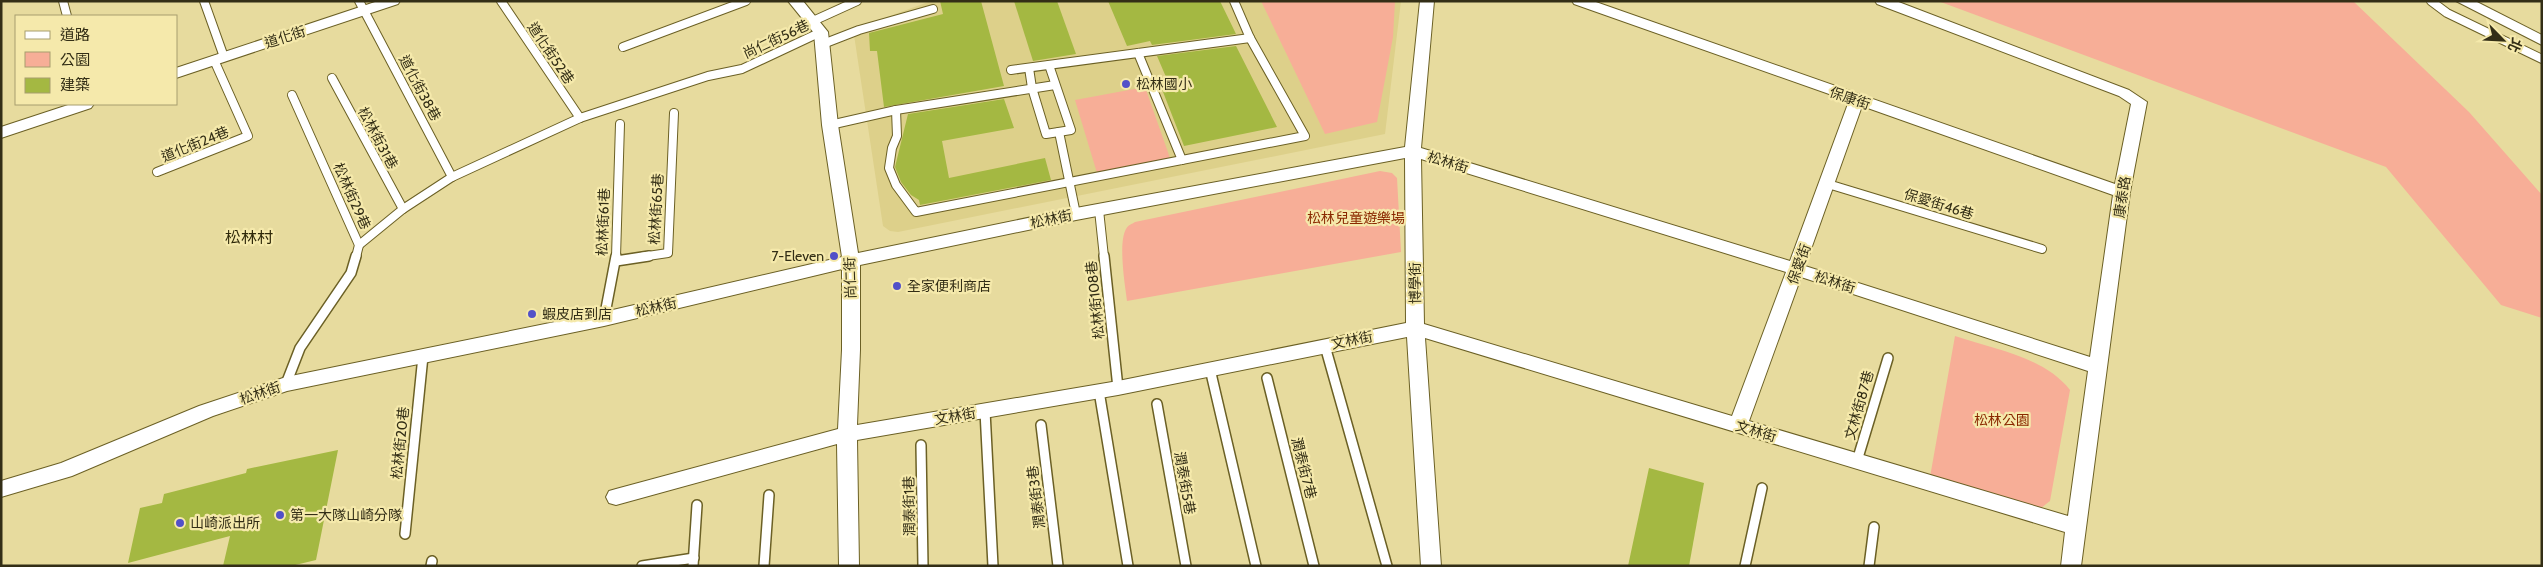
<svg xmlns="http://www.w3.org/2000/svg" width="2543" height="567" viewBox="0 0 2543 567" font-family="Cabin,'Noto Sans TC',sans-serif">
<rect width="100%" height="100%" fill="#e7db9e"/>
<path fill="#ddd08a" d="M 931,1 L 1401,1 L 1385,134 L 898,232 L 890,231 L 883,226 L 854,35 L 865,25 Z"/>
<g fill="#f7ae97">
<path d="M 1261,1 L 1395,1 L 1393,37 L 1377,122 L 1325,134 Z"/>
<path d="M 1938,1 L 2353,1 L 2469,112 L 2542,195 L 2542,318 L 2501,305 L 2386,167 Z"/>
<path d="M 1145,87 L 1170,158 L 1097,173 L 1075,100 Z"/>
<path d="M 1380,171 L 1392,173 L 1397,178 L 1401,252 L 1127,301 C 1125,285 1118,243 1126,229 C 1128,225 1132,224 1135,222 Z"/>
<path d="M 1955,336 C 1994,349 2044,357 2070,390 L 2050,501 L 2041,508 L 1930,477 Z"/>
</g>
<g fill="#a4b842">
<path d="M 940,1 L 981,1 L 1004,86 L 884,107 L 877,51 L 870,51 L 869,33 L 943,14 Z"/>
<path d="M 1014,1 L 1057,1 L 1076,54 L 1033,61 Z"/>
<path d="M 1108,1 L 1220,1 L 1236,34 L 1152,45 L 1150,41 L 1127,46 Z"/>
<path d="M 1236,46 L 1277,127 L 1184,146 L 1158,79 L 1166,77 L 1157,56 Z"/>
<path d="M 1004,99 L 1014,128 L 942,141 L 949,178 L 1045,158 L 1051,180 L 920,205 L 919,200 L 911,195 L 901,182 L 895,167 L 908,114 Z"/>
<path d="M 338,450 L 316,560 L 291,566 L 223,566 L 230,536 L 128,563 L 140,508 L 162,503 L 164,494 L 246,473 L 247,469 Z"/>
<path d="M 1649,468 L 1704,483 L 1689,566 L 1628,566 Z"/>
</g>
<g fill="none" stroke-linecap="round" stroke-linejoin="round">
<g stroke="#6b6025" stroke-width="10">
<g id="service-far1">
<path d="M 63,1 L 67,16"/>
<path d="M 204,1 L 224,57"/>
<path d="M 359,1 L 452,177"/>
<path d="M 501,1 L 580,118"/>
<path d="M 2431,1 L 2447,13 L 2542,59"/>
<path d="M 813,21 L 857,1"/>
<path d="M 823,44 L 859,30 L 933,9"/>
<path d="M 623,47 L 746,1"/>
<path d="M 1138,53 L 1182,160"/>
<path d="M 1029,68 L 1032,88 L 1046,134 L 1071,130 L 1049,65"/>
<path d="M 1011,70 L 1250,38"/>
<path d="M 332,78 L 403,209"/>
<path d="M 292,95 L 359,245 L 356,257"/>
<path d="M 896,110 L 897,136 L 892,148 L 889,168 L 896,185 L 916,212 L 1305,136 L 1250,38 L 1234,1"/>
<path d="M 830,125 L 896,110 L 1055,85"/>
<path d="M 1059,132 L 1076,214"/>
<path d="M 157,172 L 248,136 L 214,60"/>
<path d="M 1828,184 L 2042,249"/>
<path d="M 1099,210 L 1104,257"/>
<path d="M 359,245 L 403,209 L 452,177 L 580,118 L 708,76 L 742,69 L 821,32"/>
<path d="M 616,257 L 620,124"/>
<path d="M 641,257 L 668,253 L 674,113"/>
</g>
</g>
<g stroke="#6b6025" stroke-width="12">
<g id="service">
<path d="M 1104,256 L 1118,388"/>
<path d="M 616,261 L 649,256"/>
<path d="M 604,319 L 616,256"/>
<path d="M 1325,346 L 1387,566"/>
<path d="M 1210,369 L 1256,566"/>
<path d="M 1267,378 L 1314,566"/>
<path d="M 286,384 L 300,348 L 351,273 L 356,256"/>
<path d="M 1099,391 L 1128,566"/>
<path d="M 1157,404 L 1186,566"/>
<path d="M 985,411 L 993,566"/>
<path d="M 1041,425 L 1058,566"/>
<path d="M 921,445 L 923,566"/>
<path d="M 1857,461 L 1888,358"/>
<path d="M 405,534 L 423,356"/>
<path d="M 431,566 L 432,561"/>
<path d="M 642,566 L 694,558"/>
<path d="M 693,566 L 697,505"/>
<path d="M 764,566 L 769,495"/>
<path d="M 1745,566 L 1762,488"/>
<path d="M 1869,566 L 1874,527"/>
</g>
</g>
<g stroke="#6b6025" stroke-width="2">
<g id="minor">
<path d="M 378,1 L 400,1 L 398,4 L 176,78 L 176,68 Z"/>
<path d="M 788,1 L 803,1 L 828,32 L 838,125 L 858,253 L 1076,208 L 1405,147 L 1420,1 L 1434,1 L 1421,148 L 1790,261 L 1849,101 L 1574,4 L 1572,1 L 1593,1 L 2115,184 L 2131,104 L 2119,96 L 1877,4 L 1875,1 L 1896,1 L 2129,90 L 2147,102 L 2130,192 L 2081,566 L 2061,566 L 2065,532 L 1425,338 L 1441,566 L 1421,566 L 1407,337 L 1118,395 L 857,440 L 859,566 L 839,566 L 837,444 L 616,505 L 609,503 L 606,497 L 609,491 L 616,489 L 838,429 L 842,350 L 842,269 L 604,326 L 287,391 L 213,416 L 72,476 L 1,497 L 1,481 L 61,463 L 199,406 L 286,377 L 604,312 L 842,257 L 822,125 L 814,33 ZM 1862,106 L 2113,195 L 2090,357 L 1805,266 ZM 1405,158 L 1406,323 L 1118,381 L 857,425 L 860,350 L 860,265 L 1076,220 ZM 1421,159 L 1786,272 L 1732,416 L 1424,324 ZM 1801,277 L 2088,371 L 2068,516 L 1749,421 Z"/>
<path d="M 2456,1 L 2475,1 L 2542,35 L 2542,45 Z"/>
<path d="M 71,104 L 94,104 L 91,108 L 1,138 L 1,127 Z"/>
</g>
</g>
<use href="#service-far1" stroke="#fff" stroke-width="8"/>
<use href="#service" stroke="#fff" stroke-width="9"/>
<use href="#minor" fill="#fff" fill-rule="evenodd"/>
</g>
<g fill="#5251c8" stroke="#f5e9ab" stroke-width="2">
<circle cx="1126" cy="84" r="5"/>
<circle cx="834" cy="256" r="5"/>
<circle cx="897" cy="286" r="5"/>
<circle cx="532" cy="314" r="5"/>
<circle cx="280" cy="515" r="5"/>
<circle cx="180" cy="523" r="5"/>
</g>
<g text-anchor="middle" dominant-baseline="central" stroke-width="4.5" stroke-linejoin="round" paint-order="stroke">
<g font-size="14" fill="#332e16" stroke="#f5e9ab">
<text transform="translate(285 37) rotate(-18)">道化街</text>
<text transform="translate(776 39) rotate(-25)">尚仁街56巷</text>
<text transform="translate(551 53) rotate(56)">道化街52巷</text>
<text transform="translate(420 88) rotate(62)">道化街38巷</text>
<text transform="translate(1850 98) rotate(19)">保康街</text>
<text transform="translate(378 138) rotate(62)">松林街31巷</text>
<text transform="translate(195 144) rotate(-22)">道化街24巷</text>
<text transform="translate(1448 162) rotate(17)">松林街</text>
<text transform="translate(352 196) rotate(66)">松林街29巷</text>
<text transform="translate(2122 197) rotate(-81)">康泰路</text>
<text transform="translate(1939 204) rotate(17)">保愛街46巷</text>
<text transform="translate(656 209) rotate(-87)">松林街65巷</text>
<text transform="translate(1051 219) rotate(-12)">松林街</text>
<text transform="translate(603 222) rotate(-88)">松林街61巷</text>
<text transform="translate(1799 264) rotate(-70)">保愛街</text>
<text transform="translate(850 278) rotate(-92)">尚仁街</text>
<text transform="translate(1835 282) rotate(18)">松林街</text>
<text transform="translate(1415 283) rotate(-91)">博學街</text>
<text transform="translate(1095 300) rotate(-96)">松林街108巷</text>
<text transform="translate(656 307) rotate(-13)">松林街</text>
<text transform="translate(1352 340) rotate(-11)">文林街</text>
<text transform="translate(260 393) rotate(-19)">松林街</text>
<text transform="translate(1859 405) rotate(-74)">文林街87巷</text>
<text transform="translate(955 416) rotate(-10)">文林街</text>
<text transform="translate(1756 431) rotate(16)">文林街</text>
<text transform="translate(400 443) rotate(-84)">松林街20巷</text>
<text transform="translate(1304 468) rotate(76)">潤泰街7巷</text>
<text transform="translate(1185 483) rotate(80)">潤泰街5巷</text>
<text transform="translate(1036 497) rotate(-97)">潤泰街3巷</text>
<text transform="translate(909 506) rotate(-91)">潤泰街1巷</text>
</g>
<g font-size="14" fill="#332e16" stroke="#f5e9ab" text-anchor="start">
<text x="1136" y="84">松林國小</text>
<text x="824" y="256" text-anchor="end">7-Eleven</text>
<text x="907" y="286">全家便利商店</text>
<text x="542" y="314">蝦皮店到店</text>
<text x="290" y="515">第一大隊山崎分隊</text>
<text x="190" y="523">山崎派出所</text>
</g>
<g font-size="14" fill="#8a2800" stroke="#f5e9ab">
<text x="1356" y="218">松林兒童遊樂場</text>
<text x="2002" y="420">松林公園</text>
</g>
<g font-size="16" fill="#2f290a" stroke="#f5e9ab">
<text x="249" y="237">松林村</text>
</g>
</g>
<rect width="2543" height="567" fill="none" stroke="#332e16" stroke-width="5"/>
<rect x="15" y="15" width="162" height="90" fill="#f5e9ab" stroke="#a79e6f"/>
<rect x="25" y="31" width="25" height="8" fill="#ffffff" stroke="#a79e6f"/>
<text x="60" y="40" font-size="15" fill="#332e16">道路</text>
<rect x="25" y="52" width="25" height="15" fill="#f7ae97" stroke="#a79e6f"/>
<text x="60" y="65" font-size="15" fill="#332e16">公園</text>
<rect x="25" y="78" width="25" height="15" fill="#a4b842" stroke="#a79e6f"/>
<text x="60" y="90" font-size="15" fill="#332e16">建築</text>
<g transform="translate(2503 40) rotate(114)" stroke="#f5e9ab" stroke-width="4" paint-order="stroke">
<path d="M0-4L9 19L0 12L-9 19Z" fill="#332e16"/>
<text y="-8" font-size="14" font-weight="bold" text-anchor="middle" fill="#332e16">北</text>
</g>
</svg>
